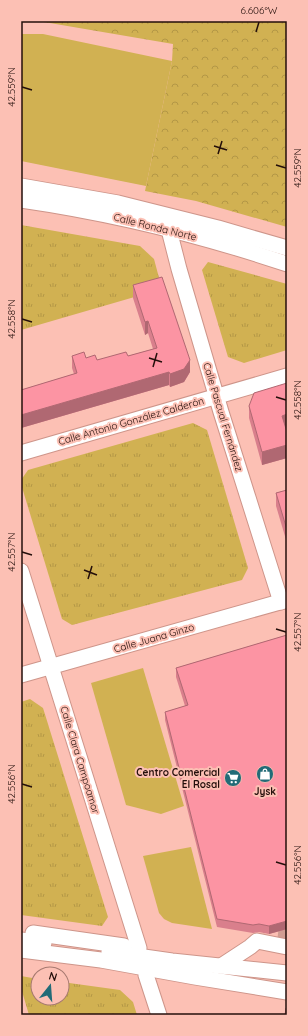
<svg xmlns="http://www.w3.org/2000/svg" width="308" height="1036" viewBox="0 0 308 1036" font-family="Quicksand,sans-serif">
<defs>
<pattern id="grass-tufts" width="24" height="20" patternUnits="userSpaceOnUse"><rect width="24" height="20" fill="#d1b152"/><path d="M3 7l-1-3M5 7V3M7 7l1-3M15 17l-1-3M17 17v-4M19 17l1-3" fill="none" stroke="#b39746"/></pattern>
<pattern id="park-crowns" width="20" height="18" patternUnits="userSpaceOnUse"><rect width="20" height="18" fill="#d1b152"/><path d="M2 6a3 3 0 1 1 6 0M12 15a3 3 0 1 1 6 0" fill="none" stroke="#b39746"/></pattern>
</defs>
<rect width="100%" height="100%" fill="#fcc0b4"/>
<g fill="url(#grass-tufts)">
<path d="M 21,225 L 140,246 L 154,259 L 162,289 L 21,330 Z"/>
<path d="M 208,262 L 287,284 L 287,350 L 244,363 L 228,357 L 202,270 Z"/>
<path d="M 193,423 L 207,430 L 248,568 L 242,580 L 72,625 L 62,619 L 21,484 L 21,480 L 28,470 Z"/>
<path d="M 30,699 L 43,708 L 108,917 L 102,926 L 21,915 L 21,702 Z"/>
<path d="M 21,976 L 38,979 L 38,998 L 62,998 L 62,982 L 120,990 L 133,1002 L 137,1015 L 29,1015 L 21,988 Z"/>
</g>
<path fill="url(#park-crowns)" d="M 38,21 L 287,21 L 287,227 L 196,201 L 145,191 L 172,61 L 173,44 Z"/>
<g fill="#d1b152">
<path d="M 21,34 L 43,34 L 172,61 L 146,186 L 21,161 Z"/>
<path d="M 143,668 L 184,806 L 161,814 L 126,805 L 91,683 Z"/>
<path d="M 191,847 L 212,929 L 172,923 L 164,919 L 159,913 L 143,856 Z"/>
</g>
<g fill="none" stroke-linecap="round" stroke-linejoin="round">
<path stroke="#d19d92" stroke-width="15" stroke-dasharray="15 8" stroke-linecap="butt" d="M 266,917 L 271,932 L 287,934"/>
<g stroke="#ce958a" stroke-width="17">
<g id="minor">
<path d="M 21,186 L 118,203 L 218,228 L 287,248"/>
<path d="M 21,200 C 111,213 201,235 287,264"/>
<path d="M 169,230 L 179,269 L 221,412 L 281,602"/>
<path d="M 21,453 L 287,376"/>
<path d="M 21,571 L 139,948"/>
<path d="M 21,675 L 287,600"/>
<path d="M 33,933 L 124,946"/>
<path d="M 21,940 L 44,943"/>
<path d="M 21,950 L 101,960 L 195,977 L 287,992"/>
<path d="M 109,952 L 172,961 L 287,973"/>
<path d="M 221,966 L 250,947 L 257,941 L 287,947"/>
<path d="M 146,975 L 159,1015"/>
</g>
</g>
<use href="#minor" stroke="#fff" stroke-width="15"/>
</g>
<g fill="#d97f8c">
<path d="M 133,285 L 190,372 L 184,382 L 170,387 L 169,385 L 21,428 L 21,390 L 74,374 L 72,368 L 72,356 L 86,358 L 97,360 L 128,356 L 153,349 L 148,333 L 145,335 L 133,298 Z"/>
<path d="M 287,383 L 287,427 L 286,427 L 287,432 L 287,458 L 262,465 L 249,418 L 249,406 Z"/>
<path d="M 287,490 L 287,543 L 276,506 L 276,493 Z"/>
<path d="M 287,635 L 287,929 L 269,934 L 259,932 L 253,933 L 217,927 L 165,720 L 165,712 L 185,706 L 176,677 L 176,668 Z"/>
</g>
<g fill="#b06872">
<path d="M 148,321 L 148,333 L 145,335 L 145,322 Z"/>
<path d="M 190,360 L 190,372 L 184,382 L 170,387 L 170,374 Z"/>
<path d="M 169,372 L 169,385 L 21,428 L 21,415 Z"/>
<path d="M 287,414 L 287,427 L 282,428 L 282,416 Z"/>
<path d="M 287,445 L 287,458 L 262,465 L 262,452 Z"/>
<path d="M 287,921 L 287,929 L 269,934 L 269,926 Z"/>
</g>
<g fill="#fc94a3" stroke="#b06872">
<path d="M 162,277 L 190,360 L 184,369 L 170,374 L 169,372 L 21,415 L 21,390 L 77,373 L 72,356 L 84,352 L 86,358 L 95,355 L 97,360 L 126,352 L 128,356 L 157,348 L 148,321 L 145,322 L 133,285 Z"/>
<path d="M 287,383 L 287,414 L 282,416 L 287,432 L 287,445 L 262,452 L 249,406 L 254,393 Z"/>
<path d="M 287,490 L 287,530 L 276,493 Z"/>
<path d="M 287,635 L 287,921 L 269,926 L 259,924 L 253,925 L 217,919 L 165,712 L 188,705 L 176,668 Z"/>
<path d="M 286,1008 L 287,1009 L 287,1015 L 285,1015 Z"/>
</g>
<path fill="none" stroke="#240f0b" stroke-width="1.5" d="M 256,32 L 259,22M 22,87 L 32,90M 214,146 L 227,150M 218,154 L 222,141M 276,165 L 286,168M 22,319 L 32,322M 149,358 L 162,362M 153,367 L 157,353M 276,397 L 286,400M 22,552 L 32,555M 84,570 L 97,575M 88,579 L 92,566M 276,629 L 286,632M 22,784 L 32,787M 276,862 L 286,865"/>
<defs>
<g id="shop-disc" transform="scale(0.9)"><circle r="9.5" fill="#226b77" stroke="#fcc0b4"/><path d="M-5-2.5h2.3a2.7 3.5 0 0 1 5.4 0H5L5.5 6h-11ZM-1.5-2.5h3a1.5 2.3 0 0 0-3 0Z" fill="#fff"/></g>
<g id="supermarket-disc" transform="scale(0.9)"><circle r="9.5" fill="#226b77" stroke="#fcc0b4"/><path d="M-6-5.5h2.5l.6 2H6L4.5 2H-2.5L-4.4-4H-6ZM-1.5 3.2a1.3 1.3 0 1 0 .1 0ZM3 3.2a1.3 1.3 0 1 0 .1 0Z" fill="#fff"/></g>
</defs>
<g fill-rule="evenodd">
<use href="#shop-disc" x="265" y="774"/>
<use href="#supermarket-disc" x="233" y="778"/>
</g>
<g text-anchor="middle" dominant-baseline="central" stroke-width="4" stroke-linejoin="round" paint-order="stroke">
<g font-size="10" fill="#240f0b" stroke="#fcc0b4">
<text transform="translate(155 227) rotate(14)">Calle Ronda Norte</text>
<text transform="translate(223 417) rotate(73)">Calle Pascual Fernández</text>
<text transform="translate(131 421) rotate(-16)">Calle Antonio González Calderón</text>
<text transform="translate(154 638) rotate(-16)">Calle Juana Ginzo</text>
<text transform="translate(80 760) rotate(73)">Calle Clara Campoamor</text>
</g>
<g font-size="10" font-weight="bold" fill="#240f0b" stroke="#fcc0b4" text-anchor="end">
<text x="220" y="772">Centro Comercial<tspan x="220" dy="12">El Rosal</tspan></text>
<text x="265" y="791" text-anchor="middle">Jysk</text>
</g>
</g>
<rect width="308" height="1036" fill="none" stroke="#fcc0b4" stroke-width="44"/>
<g transform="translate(50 986) rotate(17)"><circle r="19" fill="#fcc0b4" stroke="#a67970"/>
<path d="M0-3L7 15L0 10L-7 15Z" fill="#226b77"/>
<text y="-6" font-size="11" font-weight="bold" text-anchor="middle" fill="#240f0b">N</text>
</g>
<rect x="22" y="22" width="264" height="992" fill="none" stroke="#240f0b" stroke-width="1.5"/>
<g font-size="10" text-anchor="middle" fill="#240f0b">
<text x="259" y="14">6.606°W</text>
<text transform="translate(11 87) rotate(-90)" y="4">42.559°N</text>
<text transform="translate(297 168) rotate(-90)" y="4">42.559°N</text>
<text transform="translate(11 319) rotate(-90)" y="4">42.558°N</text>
<text transform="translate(297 400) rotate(-90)" y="4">42.558°N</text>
<text transform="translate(11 552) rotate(-90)" y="4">42.557°N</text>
<text transform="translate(297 632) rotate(-90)" y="4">42.557°N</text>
<text transform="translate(11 784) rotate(-90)" y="4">42.556°N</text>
<text transform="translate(297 865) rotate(-90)" y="4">42.556°N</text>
</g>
</svg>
